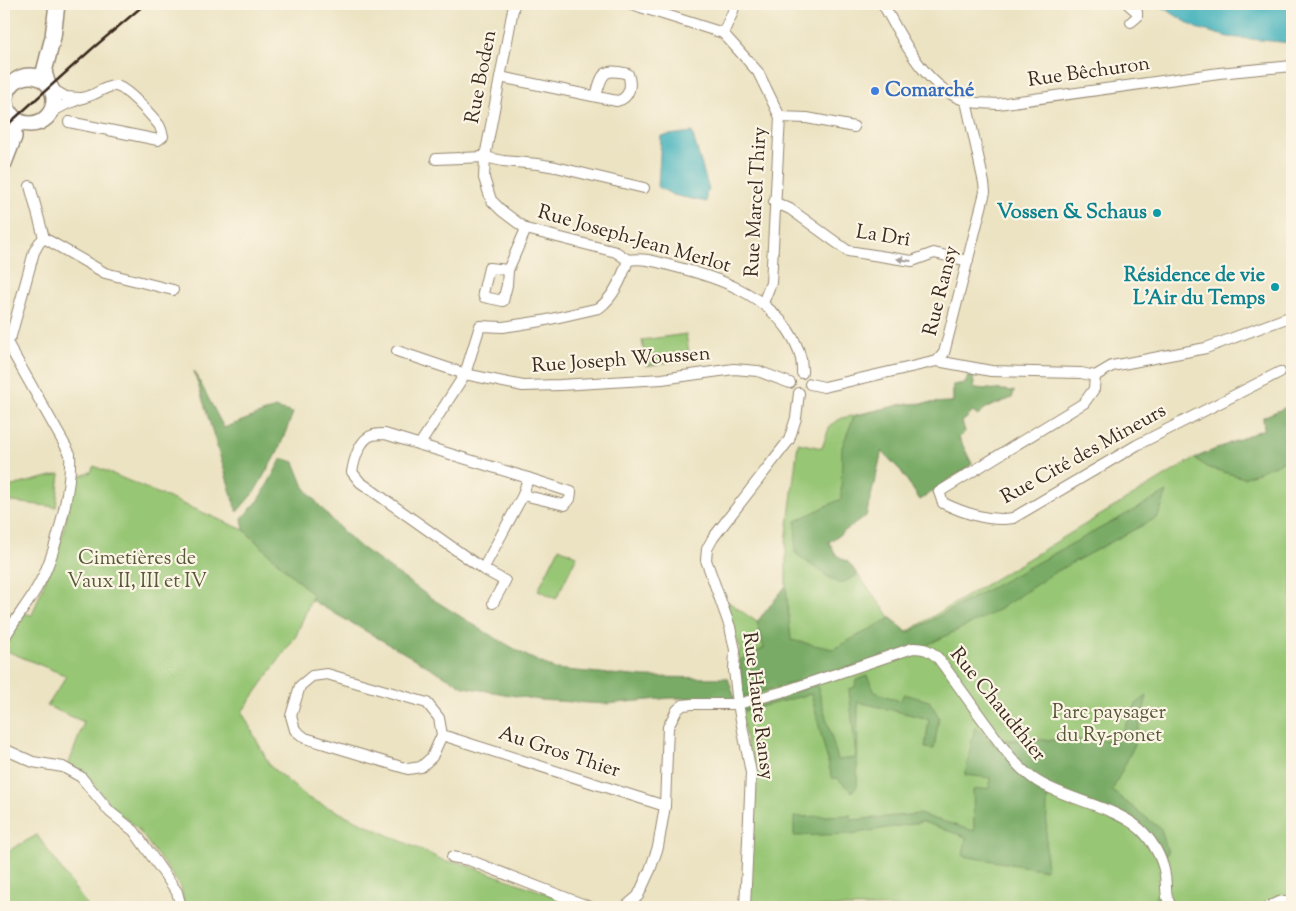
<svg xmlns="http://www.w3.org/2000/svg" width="1296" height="911" viewBox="0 0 1296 911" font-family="'Sorts Mill Goudy',serif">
<rect width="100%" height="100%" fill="#fcf5e5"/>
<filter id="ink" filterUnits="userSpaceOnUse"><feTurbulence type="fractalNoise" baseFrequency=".02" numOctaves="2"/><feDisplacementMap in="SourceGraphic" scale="10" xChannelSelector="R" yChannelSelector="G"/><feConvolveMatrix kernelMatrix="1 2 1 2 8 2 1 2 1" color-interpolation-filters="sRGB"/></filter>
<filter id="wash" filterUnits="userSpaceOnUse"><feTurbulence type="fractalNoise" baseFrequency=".0096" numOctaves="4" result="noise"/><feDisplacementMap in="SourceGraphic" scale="20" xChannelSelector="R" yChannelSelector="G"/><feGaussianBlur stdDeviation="1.12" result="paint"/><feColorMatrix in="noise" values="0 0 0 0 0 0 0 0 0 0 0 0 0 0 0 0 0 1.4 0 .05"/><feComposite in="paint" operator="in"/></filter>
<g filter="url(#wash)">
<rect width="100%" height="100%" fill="#ece3c3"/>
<g fill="#97c675" stroke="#69784a">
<path d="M 686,334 L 690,359 L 646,366 L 642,340 Z"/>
<path d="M 969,372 L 973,372 L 974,388 L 1014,391 L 1012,398 L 986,408 L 978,416 L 973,412 L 962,422 L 965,432 L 959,438 L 972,464 L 920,500 L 901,471 L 882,451 L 866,516 L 829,541 L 836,555 L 848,562 L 891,618 L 907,632 L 1195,458 L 1264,429 L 1263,417 L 1292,405 L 1292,907 L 746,907 L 751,773 L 735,671 L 740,649 L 724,599 L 757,622 L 786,586 L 786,542 L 798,443 L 822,448 L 830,425 L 842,418 L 904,404 L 953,402 L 953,385 L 966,383 Z"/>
<path d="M 94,466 L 244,530 L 313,595 L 296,636 L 242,712 L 270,766 L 308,798 L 447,862 L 458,862 L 585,907 L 184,907 L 181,887 L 137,828 L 112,807 L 82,770 L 68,766 L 84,722 L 47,706 L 67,676 L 4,650 L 4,646 L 23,613 L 32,615 L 62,537 L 75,478 L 91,472 Z"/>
<path d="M 60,474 L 56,507 L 4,501 L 4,488 Z"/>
<path d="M 559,548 L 577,556 L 556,599 L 538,590 Z"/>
<path d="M 37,835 L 88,907 L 4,907 L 4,853 Z"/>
</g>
<g fill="#79ab66" stroke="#5a6a42">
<path d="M 194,371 L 224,428 L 275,408 L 293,413 L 279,449 L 255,491 L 237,512 Z"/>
<path d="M 969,372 L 973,372 L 974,388 L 1014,391 L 1012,398 L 986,408 L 978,416 L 973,412 L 962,422 L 965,432 L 959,438 L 972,464 L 920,500 L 901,471 L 882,451 L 866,516 L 829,542 L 836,555 L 848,562 L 858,575 L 840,584 L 825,575 L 795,553 L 796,521 L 841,499 L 842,447 L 854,416 L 904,404 L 953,402 L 953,385 L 966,383 Z"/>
<path d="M 1292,405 L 1292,458 L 1244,478 L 1206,467 L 1195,458 L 1264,429 L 1263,417 Z"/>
<path d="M 282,458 L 294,462 L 304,487 L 329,517 L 355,543 L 431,598 L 487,633 L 529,657 L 555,669 L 644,677 L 728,678 L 735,699 L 671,698 L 606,704 L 539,700 L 464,687 L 311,600 L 313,595 L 244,530 L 242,518 L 259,500 Z"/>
<path d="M 1167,492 L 1158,517 L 1055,572 L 995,612 L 925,646 L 743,697 L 740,660 L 764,648 L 757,622 L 786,586 L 791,640 L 833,649 L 891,618 L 908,633 Z"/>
<path d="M 867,676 L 875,692 L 900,701 L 904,694 L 929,701 L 939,717 L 934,749 L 925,748 L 929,719 L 858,702 L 857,786 L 852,792 L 837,778 L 832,778 L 811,694 L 744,711 L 745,704 L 817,685 L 838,760 L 856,758 L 849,689 L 855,687 L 856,680 Z"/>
<path d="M 1147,696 L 1134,746 L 1112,791 L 1161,829 L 1168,853 L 1159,857 L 1136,832 L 1066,797 L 1047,798 L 1046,870 L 963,856 L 966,837 L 923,822 L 851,834 L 794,836 L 794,817 L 851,815 L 851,820 L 919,814 L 974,831 L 973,790 L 989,788 L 991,778 L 965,775 L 975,726 L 1001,751 L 1002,740 L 1118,740 L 1136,704 Z"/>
<path d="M 1161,885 L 1164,898 L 1159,907 L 1136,907 L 1141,900 L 1152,905 Z"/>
</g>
<g fill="#41b1bc" stroke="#3e6e6d">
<path d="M 1157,4 L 1292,4 L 1292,43 L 1228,37 L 1196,28 Z"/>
<path d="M 692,132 L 709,190 L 706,194 L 706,202 L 673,195 L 658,187 L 661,136 Z"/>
</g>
</g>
<g filter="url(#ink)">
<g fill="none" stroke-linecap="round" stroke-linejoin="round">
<g stroke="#948670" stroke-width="12">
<g id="street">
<path d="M 514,4 L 485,157 L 484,178 L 491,200 L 502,211 L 526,229 L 616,252 L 628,260 C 645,257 660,263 676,267 C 719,278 762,293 788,330 C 797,343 803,356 802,373"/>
<path d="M 631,4 L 723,33"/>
<path d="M 735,4 L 732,14 L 723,33 L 758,72 L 780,117 L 771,283 L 763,303"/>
<path d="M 883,4 C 902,38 925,89 967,101 C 977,104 988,103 998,104 L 1219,73 L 1292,66"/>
<path d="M 1128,4 L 1137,12 L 1137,17 L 1131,22"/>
<path d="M 500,77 L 617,101 C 630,98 632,85 628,74 C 603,67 602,74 596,96"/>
<path d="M 52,89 L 66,97 L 80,98"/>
<path d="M 4,100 L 6,101"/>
<path d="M 48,115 C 62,104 78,100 94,94 C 101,91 108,85 116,86 C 127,88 152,116 159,125 C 161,128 162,133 163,136 L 158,140 L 69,122"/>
<path d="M 780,117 L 807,118 L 854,127"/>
<path d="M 436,159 L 485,157 L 503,161 L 538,164 L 556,167 L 644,188"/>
<path d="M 30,186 L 44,238 L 105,273 L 173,290"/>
<path d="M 774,202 L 790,209 L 848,251 L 912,261 L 934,253 L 968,261"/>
<path d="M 508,270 L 507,285 L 503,301 L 484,297 L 483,293 L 489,268 L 508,270 L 526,229"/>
<path d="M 4,337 L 70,454 C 72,487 56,554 39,584 C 29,603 14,620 4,639"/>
<path d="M 7,342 L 11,336 L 34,252 L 39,243 L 44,238"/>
<path d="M 397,351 L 465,374 L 523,386 L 560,385 L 662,379 L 734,369 L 758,371 L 790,383"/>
<path d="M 937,361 L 991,371 L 1081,373 L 1095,376 L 1112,366 L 1206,348 L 1292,316"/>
<path d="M 1095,376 L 1094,389 L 1084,403 L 939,492 L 943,503 C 964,513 991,522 1013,518 L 1137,445 L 1280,372"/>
<path d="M 810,384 L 824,387 L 937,361 L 944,353 L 985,192 L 984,183 L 966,101"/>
<path d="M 385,434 L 528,478 L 523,495 L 483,569 L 360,482 L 352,472 C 354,460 360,438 373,435 C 377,434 382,434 385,434 Z"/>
<path d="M 420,444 L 465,374 L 480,326 L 503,327 L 542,321 L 599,308 C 614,297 622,278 628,260"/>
<path d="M 523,495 L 565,505 L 570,499 L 571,492 L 528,478"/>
<path d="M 483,569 L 505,581 L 493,603"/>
<path d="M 442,735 L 432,757 L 421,767 L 408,769 L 305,738 L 295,730 L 291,716 L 300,686 L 312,676 L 327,674 L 427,703 L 439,718 L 442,735 L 665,806"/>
<path d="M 4,749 L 33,762 L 63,767 L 81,777 L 110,812 L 134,831 L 177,892 L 181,907"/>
<path d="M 452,857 L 469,860 L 590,907"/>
<path d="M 625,907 L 638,896 L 650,870 L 658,847 L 665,806 L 668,727 L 677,710 L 683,705 L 692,704 L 738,704 L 785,691 L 913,648 C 924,648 930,650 938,658 C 956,682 973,707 991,731 C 1005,750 1018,769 1037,781 C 1068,801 1122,807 1145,834 C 1155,845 1163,861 1165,875 C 1167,887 1164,897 1172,907"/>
<path d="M 745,907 L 751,773 L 738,704 L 734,670 L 735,650 L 730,627 L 706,560 L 707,549 L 713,538 L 789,440 L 796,418 L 799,393"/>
<path d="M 1268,907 C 1276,903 1284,898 1292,903"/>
</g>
</g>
<g stroke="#948670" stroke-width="18">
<g id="secondary">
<circle cx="30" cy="100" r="24"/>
<path d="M 47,82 L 44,72 L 53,37 L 57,4"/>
<path d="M 4,163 L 14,137 L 14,118"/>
</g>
</g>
<use href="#street" stroke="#fff" stroke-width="10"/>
<use href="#secondary" stroke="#fff" stroke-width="15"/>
<path stroke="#3b2a1e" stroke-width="2.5" d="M 4,128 L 93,48 L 145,4"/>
</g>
<defs><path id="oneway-solid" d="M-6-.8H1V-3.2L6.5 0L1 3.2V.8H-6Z" transform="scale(1.25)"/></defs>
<use fill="#a79f9a" href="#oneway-solid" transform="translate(904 260) rotate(-172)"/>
</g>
<circle fill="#3f7fe0" stroke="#fcf5e5" stroke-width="2" cx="875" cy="91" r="5"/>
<g fill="#0f9aa8" stroke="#fcf5e5" stroke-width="2">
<circle cx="1157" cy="213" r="5"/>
<circle cx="1275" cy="287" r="5"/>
</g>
<g text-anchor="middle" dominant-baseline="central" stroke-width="4.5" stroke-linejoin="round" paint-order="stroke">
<g font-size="20" fill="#3b2a1e" stroke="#fcf5e5">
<text transform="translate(1089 73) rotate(-8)">Rue Bêchuron</text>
<text transform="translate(482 77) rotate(-79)">Rue Boden</text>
<text transform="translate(757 202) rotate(-87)">Rue Marcel Thiry</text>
<text transform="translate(883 237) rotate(9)">La Drî</text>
<text transform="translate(634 240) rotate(16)">Rue Joseph-Jean Merlot</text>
<text transform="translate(942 291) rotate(-76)">Rue Ransy</text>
<text transform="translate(621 361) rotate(-4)">Rue Joseph Woussen</text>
<text transform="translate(1084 455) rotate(-29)">Rue Cité des Mineurs</text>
<text transform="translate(997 705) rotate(51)">Rue Chaudthier</text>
<text transform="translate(757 706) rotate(83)">Rue Haute Ransy</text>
<text transform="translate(559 753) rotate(18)">Au Gros Thier</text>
</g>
<g font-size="20" font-weight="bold" fill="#366cbe" stroke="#fcf5e5" text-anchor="start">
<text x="885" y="91">Comarché</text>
</g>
<g font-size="20" font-weight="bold" fill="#0d838f" stroke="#fcf5e5" text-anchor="end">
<text x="1147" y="213">Vossen &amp; Schaus</text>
<text x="1265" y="276">Résidence de vie<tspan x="1265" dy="23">L'Air du Temps</tspan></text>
</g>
<g font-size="20" fill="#575938" stroke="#fcf5e5">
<text x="137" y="559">Cimetières de<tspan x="137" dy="23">Vaux II, III et IV</tspan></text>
<text x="1109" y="713">Parc paysager<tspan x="1109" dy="23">du Ry-ponet</tspan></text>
</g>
</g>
<rect width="1296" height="911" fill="none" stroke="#fcf5e5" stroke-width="20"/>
</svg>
